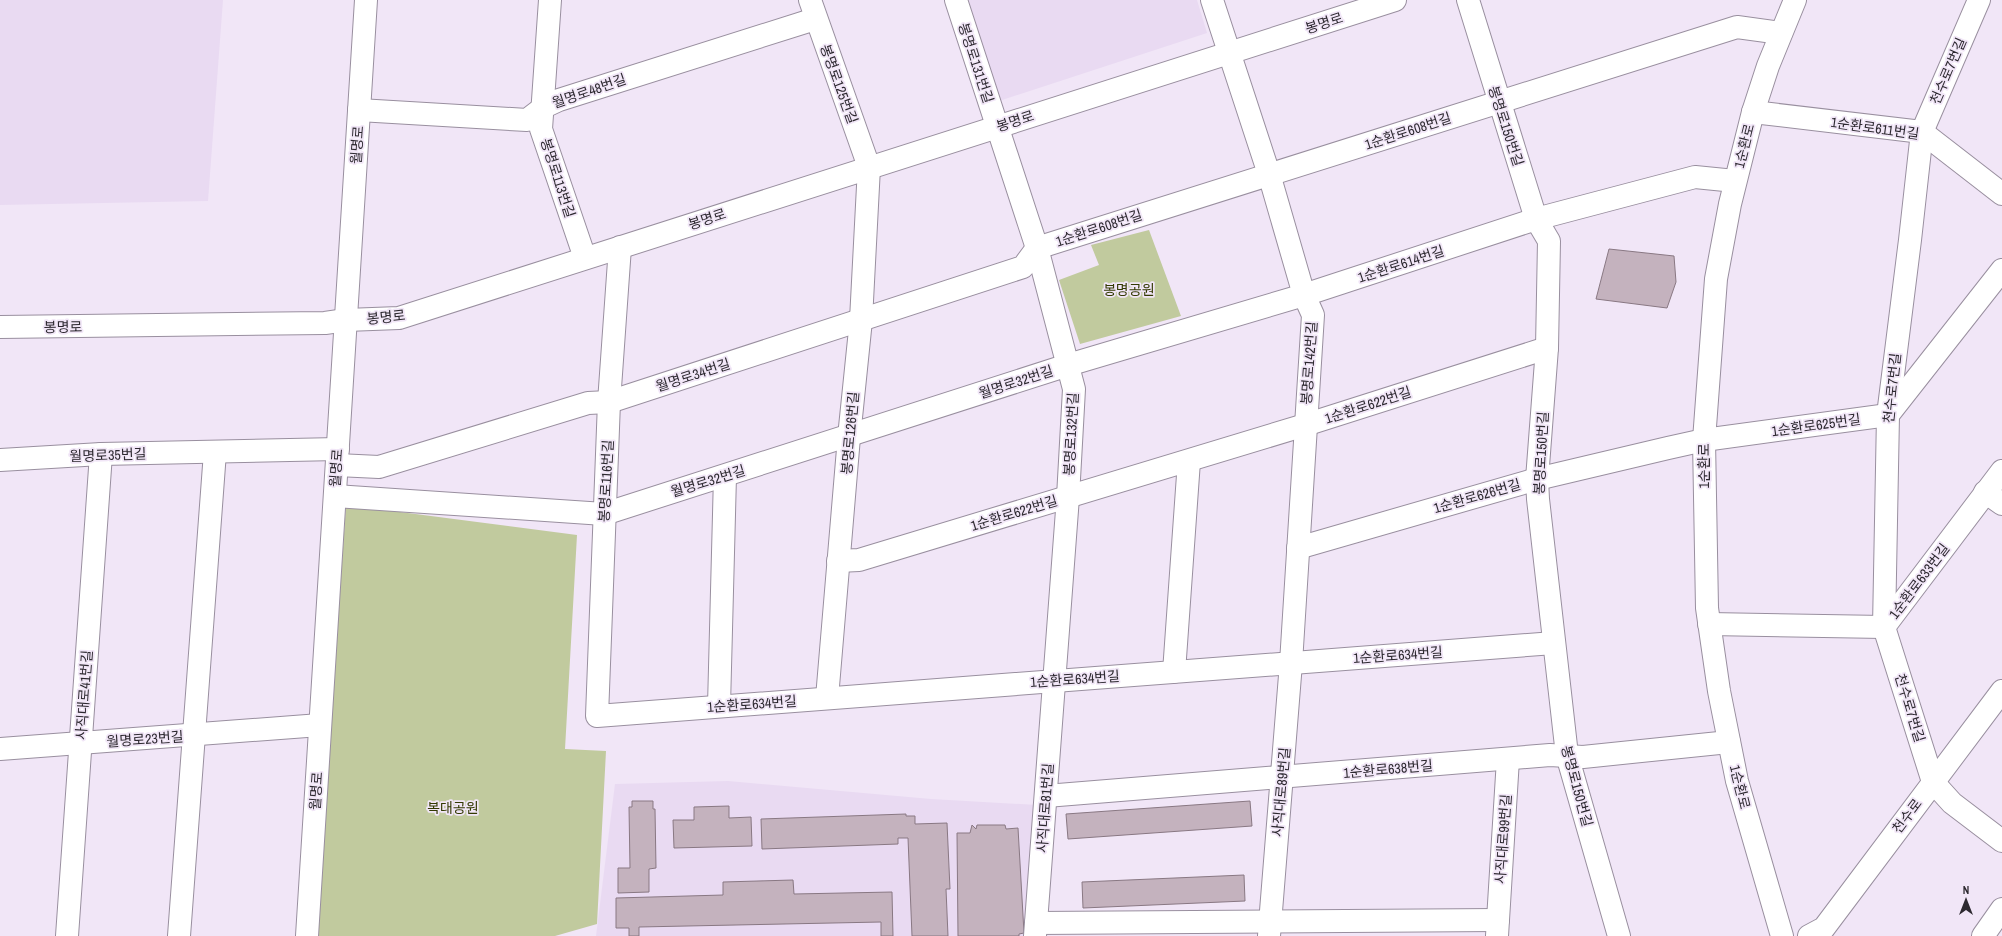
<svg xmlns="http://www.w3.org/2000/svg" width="2002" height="936" viewBox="0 0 2002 936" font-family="'Archivo Narrow','Noto Sans KR',sans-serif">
<rect width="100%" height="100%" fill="#f1e6f7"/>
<g fill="#e9daf2">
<path d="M 0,0 L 223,0 L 208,201 L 0,205 Z"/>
<path d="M 967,0 L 1197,0 L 1207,33 L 999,101 Z"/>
<path d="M 728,781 L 931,799 L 1038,805 L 1027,936 L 596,936 L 615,784 Z"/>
</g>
<g fill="#c1ca9e">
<path d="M 1149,230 L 1181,316 L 1080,344 L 1059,280 L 1099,265 L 1091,245 Z"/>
<path d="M 346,505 L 577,535 L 565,749 L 606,751 L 597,924 L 555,936 L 316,936 Z"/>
</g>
<g fill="#c4b2be" stroke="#897883">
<path d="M 1609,249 L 1674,256 L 1676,282 L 1667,308 L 1596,299 Z"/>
<path d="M 632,801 L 653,801 L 653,809 L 655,809 L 656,868 L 649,869 L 649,892 L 618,893 L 618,868 L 630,868 L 629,807 L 632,807 Z"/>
<path d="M 1250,801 L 1252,826 L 1068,839 L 1066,814 Z"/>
<path d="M 729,806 L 729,818 L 751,817 L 752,846 L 674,848 L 673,820 L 694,820 L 694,807 Z"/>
<path d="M 906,814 L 906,816 L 915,816 L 915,824 L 947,823 L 950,889 L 946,889 L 948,936 L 912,936 L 908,838 L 898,838 L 898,844 L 762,849 L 761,819 Z"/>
<path d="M 972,825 L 976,829 L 977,825 L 1005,825 L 1006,829 L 1018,828 L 1024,933 L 1019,934 L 1019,936 L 958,936 L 957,833 L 970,833 Z"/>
<path d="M 1244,875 L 1245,901 L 1083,908 L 1082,882 Z"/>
<path d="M 793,880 L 794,894 L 892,892 L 893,936 L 881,936 L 881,922 L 639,927 L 639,936 L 629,936 L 629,928 L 616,928 L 616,898 L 723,895 L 723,882 Z"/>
</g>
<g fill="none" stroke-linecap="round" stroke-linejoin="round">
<g stroke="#998f9f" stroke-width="24">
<g id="minor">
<path d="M 550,0 L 541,129 L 585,258"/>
<path d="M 810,0 L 869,167 L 861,320 L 849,437 L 827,698"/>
<path d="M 956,0 L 1037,248 L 1074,389 L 1068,497 L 1035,936"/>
<path d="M 1212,0 L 1269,174 L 1304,295 L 1313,315 L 1291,663 L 1269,936"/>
<path d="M 1468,0 L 1536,219 L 1549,241 L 1547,348 L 1537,479 L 1538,499 L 1567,755 L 1619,936"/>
<path d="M 1979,0 L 1922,132 L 1910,240 L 1888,415 L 1884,627 L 1933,782 L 1952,803 L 2002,841"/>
<path d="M 359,110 L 527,120 L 544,107 L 559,100 L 815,19"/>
<path d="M 1753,112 L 1922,132 L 2002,194"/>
<path d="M 620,247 L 609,402 L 597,716 L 1554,643"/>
<path d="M 0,327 L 325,323 L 346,320 L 399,318 L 1395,0"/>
<path d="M 0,460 L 101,454 L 338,449"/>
<path d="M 337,465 L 379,467 L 588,403 L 609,402 L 1023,267 L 1037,248 L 1737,27 L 1781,33"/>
<path d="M 1985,492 L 2002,504"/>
<path d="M 335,496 L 604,514 L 1068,365 L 1304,295 L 1536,219 L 1695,177 L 1735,181"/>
<path d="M 1298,548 L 1537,479 L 1668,448 L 1704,440 L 1888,415 L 2002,270"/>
<path d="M 838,561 L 859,560 L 1305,425 L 1547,348"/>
<path d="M 1709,624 L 1884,627 L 2002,471"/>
<path d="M 1174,672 L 1189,461"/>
<path d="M 719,706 L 725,476"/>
<path d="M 0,749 L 320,725"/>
<path d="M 1046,796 L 1550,755 L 1583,757 L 1729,742"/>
<path d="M 1036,923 L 1498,920"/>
<path d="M 67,936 L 101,454"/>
<path d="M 179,936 L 215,452"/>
<path d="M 307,936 L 366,0"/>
<path d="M 1497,936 L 1508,759"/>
<path d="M 1782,936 L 1737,781 L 1719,691 L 1707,608 L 1704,440 L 1716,279 L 1730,204 L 1753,112 L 1768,66 L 1795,0"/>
<path d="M 1809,936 L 1824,928 L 2002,691"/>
<path d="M 1983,936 L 2002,909"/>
</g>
</g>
<use href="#minor" stroke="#fff" stroke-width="22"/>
</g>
<g text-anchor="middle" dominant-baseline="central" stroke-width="3.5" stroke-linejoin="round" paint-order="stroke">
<g font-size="14" fill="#2d2930" stroke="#f1e6f7">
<text transform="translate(1324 23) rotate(-18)">봉명로</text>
<text transform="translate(976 63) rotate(72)">봉명로131번길</text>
<text transform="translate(1948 71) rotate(-67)">천수로7번길</text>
<text transform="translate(839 84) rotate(70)">봉명로125번길</text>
<text transform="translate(589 91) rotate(-19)">월명로48번길</text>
<text transform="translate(1015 121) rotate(-18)">봉명로</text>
<text transform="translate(1506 126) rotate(72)">봉명로150번길</text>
<text transform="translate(1875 128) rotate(8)">1순환로611번길</text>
<text transform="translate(1408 131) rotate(-18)">1순환로608번길</text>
<text transform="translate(357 145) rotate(-86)">월명로</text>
<text transform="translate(1744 146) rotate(-76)">1순환로</text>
<text transform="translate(558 178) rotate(72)">봉명로113번길</text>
<text transform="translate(707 219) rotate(-18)">봉명로</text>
<text transform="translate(1099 228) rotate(-18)">1순환로608번길</text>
<text transform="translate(1401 264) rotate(-18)">1순환로614번길</text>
<text transform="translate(386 317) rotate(-6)">봉명로</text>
<text transform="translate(63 327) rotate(-1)">봉명로</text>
<text transform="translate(1309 363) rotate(-86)">봉명로142번길</text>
<text transform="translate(693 375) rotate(-18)">월명로34번길</text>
<text transform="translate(1016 382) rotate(-18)">월명로32번길</text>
<text transform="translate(1892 388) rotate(-84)">천수로7번길</text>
<text transform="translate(1368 405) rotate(-18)">1순환로622번길</text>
<text transform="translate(1816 425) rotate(-8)">1순환로625번길</text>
<text transform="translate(850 433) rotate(-85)">봉명로126번길</text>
<text transform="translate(1071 434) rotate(-87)">봉명로132번길</text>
<text transform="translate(1541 453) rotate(-87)">봉명로150번길</text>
<text transform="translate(108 455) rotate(-2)">월명로35번길</text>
<text transform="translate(1704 466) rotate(-90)">1순환로</text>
<text transform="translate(336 468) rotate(-86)">월명로</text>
<text transform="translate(606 481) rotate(-87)">봉명로116번길</text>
<text transform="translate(708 481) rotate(-17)">월명로32번길</text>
<text transform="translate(1477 496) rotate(-16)">1순환로626번길</text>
<text transform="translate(1014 513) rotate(-17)">1순환로622번길</text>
<text transform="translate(1919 581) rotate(-53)">1순환로633번길</text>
<text transform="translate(1398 655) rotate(-4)">1순환로634번길</text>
<text transform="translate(1075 679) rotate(-4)">1순환로634번길</text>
<text transform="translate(84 695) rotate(-86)">사직대로41번길</text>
<text transform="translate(752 704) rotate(-4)">1순환로634번길</text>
<text transform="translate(1910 708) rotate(73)">천수로7번길</text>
<text transform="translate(145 739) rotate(-4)">월명로23번길</text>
<text transform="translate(1388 769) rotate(-5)">1순환로638번길</text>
<text transform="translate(1577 786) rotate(75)">봉명로150번길</text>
<text transform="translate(1740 787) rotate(76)">1순환로</text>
<text transform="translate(316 791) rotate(-86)">월명로</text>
<text transform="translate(1281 792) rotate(-85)">사직대로89번길</text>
<text transform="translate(1045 808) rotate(-86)">사직대로81번길</text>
<text transform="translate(1907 816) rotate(-53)">천수로</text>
<text transform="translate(1503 839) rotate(-86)">사직대로99번길</text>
</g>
<g font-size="14" fill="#333a02" stroke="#f1e6f7">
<text x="1129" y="290">봉명공원</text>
<text x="453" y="808">복대공원</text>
</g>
</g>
<g transform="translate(1966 900)" stroke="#f1e6f7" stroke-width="3" paint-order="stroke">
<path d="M0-3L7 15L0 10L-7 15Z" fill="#2d2930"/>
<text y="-6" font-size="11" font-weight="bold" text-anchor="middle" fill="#2d2930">N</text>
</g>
</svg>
